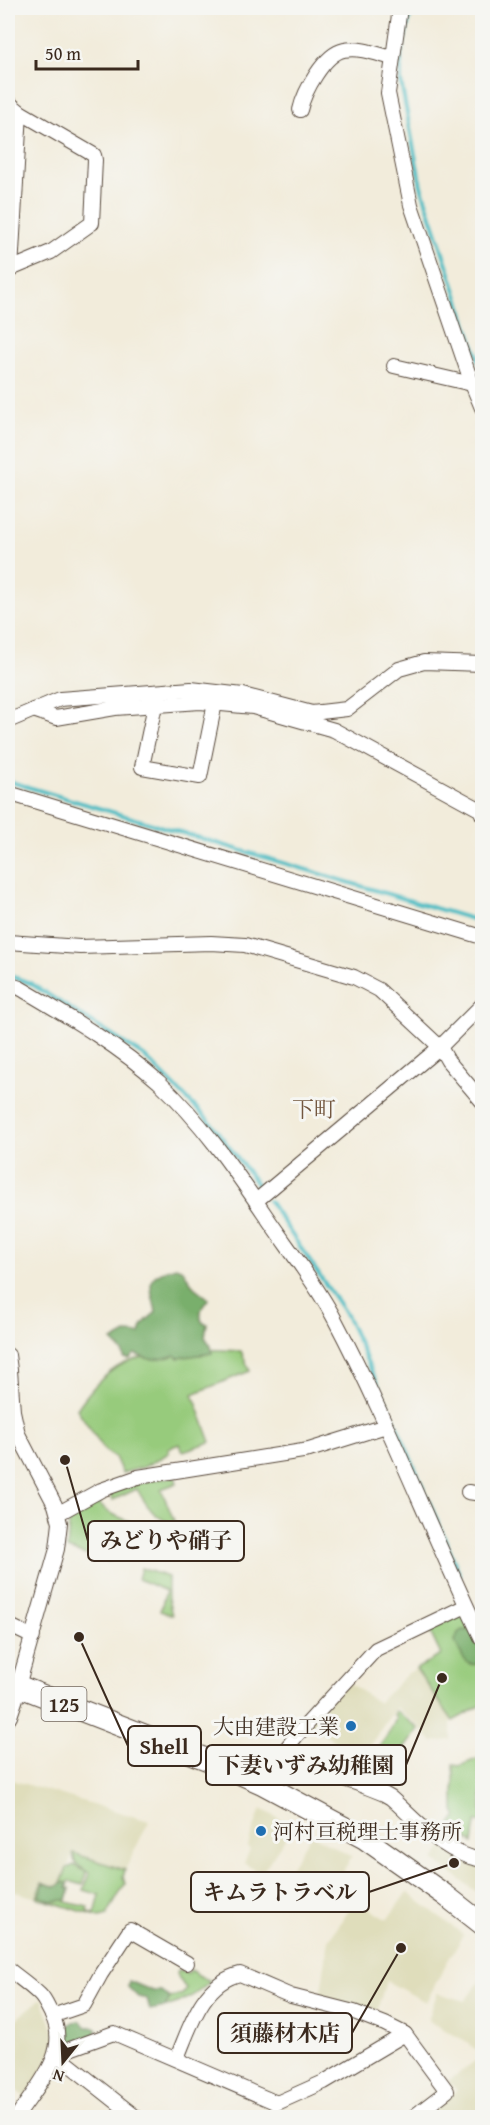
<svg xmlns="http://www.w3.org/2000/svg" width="490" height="2125" viewBox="0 0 490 2125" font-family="'Gentium Book Plus','Noto Serif JP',serif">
<rect width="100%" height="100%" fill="#f6f6f2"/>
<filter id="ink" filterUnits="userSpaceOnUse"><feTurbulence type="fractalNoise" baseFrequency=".0167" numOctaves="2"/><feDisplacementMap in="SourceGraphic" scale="12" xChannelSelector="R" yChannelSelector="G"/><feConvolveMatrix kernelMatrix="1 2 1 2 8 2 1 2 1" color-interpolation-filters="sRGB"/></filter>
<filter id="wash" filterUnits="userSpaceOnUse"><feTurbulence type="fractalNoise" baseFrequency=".008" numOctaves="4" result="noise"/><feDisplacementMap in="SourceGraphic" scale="24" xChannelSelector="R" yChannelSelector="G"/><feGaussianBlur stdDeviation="1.35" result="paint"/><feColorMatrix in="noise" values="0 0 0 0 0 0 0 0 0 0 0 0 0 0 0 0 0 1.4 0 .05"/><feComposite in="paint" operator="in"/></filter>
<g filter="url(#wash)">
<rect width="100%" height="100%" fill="#f2ecdb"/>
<g fill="#dfddbb">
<path d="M 428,1628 L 482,1653 L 482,1705 L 451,1722 L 451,1740 L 433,1742 L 419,1726 L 396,1707 L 362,1757 L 346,1746 L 344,1748 L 308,1723 L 346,1681 L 378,1703 L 407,1674 L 441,1655 Z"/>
<path d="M 8,1779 L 149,1821 L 125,1870 L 73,1853 L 59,1888 L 42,1882 L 37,1898 L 8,1890 Z"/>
<path d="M 261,1809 L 293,1826 L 261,1874 L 244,1863 L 250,1850 L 248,1846 L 252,1833 Z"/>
<path d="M 311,1834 L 352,1857 L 327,1896 L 289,1870 Z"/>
<path d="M 444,1845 L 482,1860 L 482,1896 L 434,1860 Z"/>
<path d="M 407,1892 L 464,1935 L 447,1962 L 426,2002 L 386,1981 L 377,2011 L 327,2000 L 320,1997 L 329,1940 L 356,1900 L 387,1920 Z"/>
<path d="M 482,1978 L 482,2054 L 460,2038 L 428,2021 L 437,1993 L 465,2001 Z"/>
<path d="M 42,1998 L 57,2040 L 28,2100 L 18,2092 L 8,2077 L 8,2026 Z"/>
<path d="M 482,2056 L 482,2117 L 424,2118 L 457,2090 L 448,2081 Z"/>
</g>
<g fill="#97cb7c" stroke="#697a4d" stroke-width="1.5">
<path d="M 201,1349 L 241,1351 L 250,1371 L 193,1394 L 211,1442 L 183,1451 L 180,1444 L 168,1448 L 169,1453 L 144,1467 L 122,1473 L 115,1457 L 105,1451 L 77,1409 C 89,1391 103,1374 123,1364 C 140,1355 181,1352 201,1349 Z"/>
<path d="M 175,1476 L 177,1483 L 161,1489 L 176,1525 C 155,1519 147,1507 137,1489 L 113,1500 L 109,1493 L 132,1484 Z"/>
<path d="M 101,1498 L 102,1500 L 100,1505 L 110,1513 L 146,1529 L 156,1538 L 168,1558 L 144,1551 L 145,1545 L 117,1536 L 108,1562 L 67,1549 L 70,1516 L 91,1502 Z"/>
<path d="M 141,1568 L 168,1577 L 168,1598 L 172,1615 L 160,1611 L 166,1591 L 138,1579 Z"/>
<path d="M 459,1616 L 466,1618 L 482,1653 L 482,1705 L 453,1721 L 416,1669 L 441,1655 L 428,1628 Z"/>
<path d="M 396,1711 L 419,1729 L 387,1771 L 379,1786 L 364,1781 L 370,1764 L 369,1760 C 379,1747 391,1733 396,1718 L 393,1715 Z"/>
<path d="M 482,1757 L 482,1822 L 476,1822 L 473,1843 L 466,1838 L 461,1851 L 452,1846 L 423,1819 L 445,1833 L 455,1818 L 457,1817 L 454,1810 L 454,1765 L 459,1766 Z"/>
<path d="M 73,1853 L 125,1870 L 123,1877 L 125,1884 L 107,1915 L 100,1917 L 37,1898 L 42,1882 L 59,1888 L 67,1868 L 74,1865 L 83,1870 L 86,1873 L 83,1885 L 69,1881 L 67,1888 L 70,1889 L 66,1902 L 88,1907 L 87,1911 L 95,1914 L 100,1895 L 84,1890 L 89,1873 L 75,1863 Z"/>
<path d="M 178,1970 L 187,1974 L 190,1970 L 210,1982 C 196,1995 184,2002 165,2007 L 170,1998 L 183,1994 L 186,1989 L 177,1975 Z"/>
</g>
<g fill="#79af6c" stroke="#5a6c45" stroke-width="1.5">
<path d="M 176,1267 L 183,1270 L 194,1287 L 209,1299 C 201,1307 199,1312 202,1322 L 207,1324 L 205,1337 L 211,1346 L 212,1353 L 178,1358 L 175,1355 C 159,1361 150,1361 135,1354 L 129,1359 L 124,1358 L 123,1352 L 112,1341 L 126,1333 L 140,1334 C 142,1321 148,1320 156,1312 C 150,1283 143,1276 176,1267 Z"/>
<path d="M 462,1630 L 472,1631 L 482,1653 L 482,1662 C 466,1671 461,1654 455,1641 L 458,1633 Z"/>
<path d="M 65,1882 L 68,1885 L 67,1888 L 70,1889 L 67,1900 L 51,1901 L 39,1896 L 42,1891 L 43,1883 L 56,1887 Z"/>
<path d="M 129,1981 L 153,1991 L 161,1991 L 170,1998 L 165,2007 L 150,2010 L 147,1999 L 138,1997 L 128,1987 Z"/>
<path d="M 80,2021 L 87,2027 L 95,2027 L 97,2029 L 95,2034 L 72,2043 L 66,2034 L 66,2028 L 73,2022 Z"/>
</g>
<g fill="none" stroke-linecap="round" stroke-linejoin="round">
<g stroke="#4ebdc4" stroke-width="4">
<path d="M 412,8 L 401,53 L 401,82 L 421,186 L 482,370"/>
<path d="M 8,781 L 482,922"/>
<path d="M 8,975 L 30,983 L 144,1056 L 211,1123 L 260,1188"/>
<path d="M 269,1201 L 345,1313 L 397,1426 L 460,1575"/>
</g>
</g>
</g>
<g filter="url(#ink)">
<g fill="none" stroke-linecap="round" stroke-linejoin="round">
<g stroke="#56473a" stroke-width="16">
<g id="minor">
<path d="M 400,8 L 388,93 L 411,205 L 472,384 L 482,408"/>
<path d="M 8,102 L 20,112 L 94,155 L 95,160 L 92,223 L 51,252 L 8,270"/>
<path d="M 300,110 C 304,92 324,54 344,50 C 360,47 377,54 392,58"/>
<path d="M 11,270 L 20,112"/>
<path d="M 394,366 L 472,384"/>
<path d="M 155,705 L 142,767 L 200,777 L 215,703"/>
<path d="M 33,710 L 56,718 L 115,708 L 200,702 L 253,707 L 334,730 L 481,810 L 482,814"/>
<path d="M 8,721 L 60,699 L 191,689 L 243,695 L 312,713 L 347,709 L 399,669 L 424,662 L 482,664"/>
<path d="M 8,793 L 482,937"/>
<path d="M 8,942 L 80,947 L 211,943 L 245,945 L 354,977 L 379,990 L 440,1047 L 448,1061 L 482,1101"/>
<path d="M 8,984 L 20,988 C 69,1017 116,1044 159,1082 C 201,1121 234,1169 266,1216 C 289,1250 315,1282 334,1318 C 389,1422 431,1533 482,1639"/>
<path d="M 256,1201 L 440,1047 L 482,1005"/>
<path d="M 8,1355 L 10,1370 L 13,1411 L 18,1434 L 55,1505 L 60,1523 L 57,1549 L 18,1686"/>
<path d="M 468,1492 L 482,1494"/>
<path d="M 59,1513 L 101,1490 L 138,1477 L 309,1450 L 386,1426"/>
<path d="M 8,1625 L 33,1637"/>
<path d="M 273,1763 C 311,1768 349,1779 384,1794 L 391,1798 C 419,1823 444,1854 482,1860"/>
<path d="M 259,1783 L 297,1735 L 376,1649 L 466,1606"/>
<path d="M 8,1969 C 18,1977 30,1985 40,1995 C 45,2000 48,2008 52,2015 C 71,2053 36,2087 16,2118"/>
<path d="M 52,2016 L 84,2005 L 101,1974 L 130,1930 L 187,1963"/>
<path d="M 56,2054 L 114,2033 L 277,2103 L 324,2082 L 405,2034 L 447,2091 L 412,2118"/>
<path d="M 56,2054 L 137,2118"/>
<path d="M 177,2058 C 190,2027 202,1983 240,1974 L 291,1996 L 354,2012 L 385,2024 L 405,2034"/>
</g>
</g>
<g stroke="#56473a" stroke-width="20">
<path id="major" d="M 8,1716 L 18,1686"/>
</g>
<g stroke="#56473a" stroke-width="23">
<path id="highway" d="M 8,1682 L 216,1763 L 263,1784 L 364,1838 L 445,1895 L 482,1924"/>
</g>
<use href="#minor" stroke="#fff" stroke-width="14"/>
<use href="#major" stroke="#fff" stroke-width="18"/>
<use href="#highway" stroke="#fff" stroke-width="21"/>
</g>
</g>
<g fill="#1f6fb2" stroke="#f6f6f2" stroke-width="2">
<circle cx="351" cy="1726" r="6"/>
<circle cx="261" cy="1831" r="6"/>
</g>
<g text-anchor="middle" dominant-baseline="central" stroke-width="6" stroke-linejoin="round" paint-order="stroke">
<rect fill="#f6f6f2" stroke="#73675e" stroke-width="1.5" x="41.5" y="1687" width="45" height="34" rx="4.5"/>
<g font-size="20" font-weight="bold" fill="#3b2a1e">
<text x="64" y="1704">125</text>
</g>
<g font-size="21" fill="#3b2a1e" stroke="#f6f6f2" text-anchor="end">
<text x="339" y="1726">大由建設工業</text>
<text x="273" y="1831" text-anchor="start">河村亘税理士事務所</text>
</g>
<g font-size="22" fill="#73573f" stroke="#f6f6f2">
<text x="314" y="1109">下町</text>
</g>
</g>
<path fill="none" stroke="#3b2a1e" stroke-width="2" d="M65 1460L88 1541M79 1637L128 1746M442 1678L406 1765M454 1863L369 1892M401 1948L352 2033"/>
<g fill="#3b2a1e" stroke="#f6f6f2" stroke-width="2">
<circle cx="65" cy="1460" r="6"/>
<circle cx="79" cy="1637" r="6"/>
<circle cx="442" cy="1678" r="6"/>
<circle cx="454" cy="1863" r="6"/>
<circle cx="401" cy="1948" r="6"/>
</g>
<g fill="#f6f6f2" stroke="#3b2a1e" stroke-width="2">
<rect x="88" y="1521" width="156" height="40" rx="6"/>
<rect x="128" y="1726" width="73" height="40" rx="6"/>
<rect x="206" y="1745" width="200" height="40" rx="6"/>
<rect x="191" y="1872" width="178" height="40" rx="6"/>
<rect x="218" y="2013" width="134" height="40" rx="6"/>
</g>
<g font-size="22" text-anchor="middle" font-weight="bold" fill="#3b2a1e">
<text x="166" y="1548">みどりや硝子</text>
<text x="164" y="1754">Shell</text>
<text x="306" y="1773">下妻いずみ幼稚園</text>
<text x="280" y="1900">キムラトラベル</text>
<text x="285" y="2041">須藤材木店</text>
</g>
<rect width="490" height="2125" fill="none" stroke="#f6f6f2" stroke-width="30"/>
<g transform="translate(63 2062) rotate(198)" stroke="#f6f6f2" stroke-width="4.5" paint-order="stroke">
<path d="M0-4.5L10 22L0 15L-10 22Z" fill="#3b2a1e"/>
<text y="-9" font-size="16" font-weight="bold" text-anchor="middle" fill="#3b2a1e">N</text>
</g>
<path d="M36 60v9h102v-9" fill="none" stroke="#3b2a1e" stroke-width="3"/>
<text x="45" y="60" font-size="18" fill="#3b2a1e" stroke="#f6f6f2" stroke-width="4.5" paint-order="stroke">50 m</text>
</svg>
